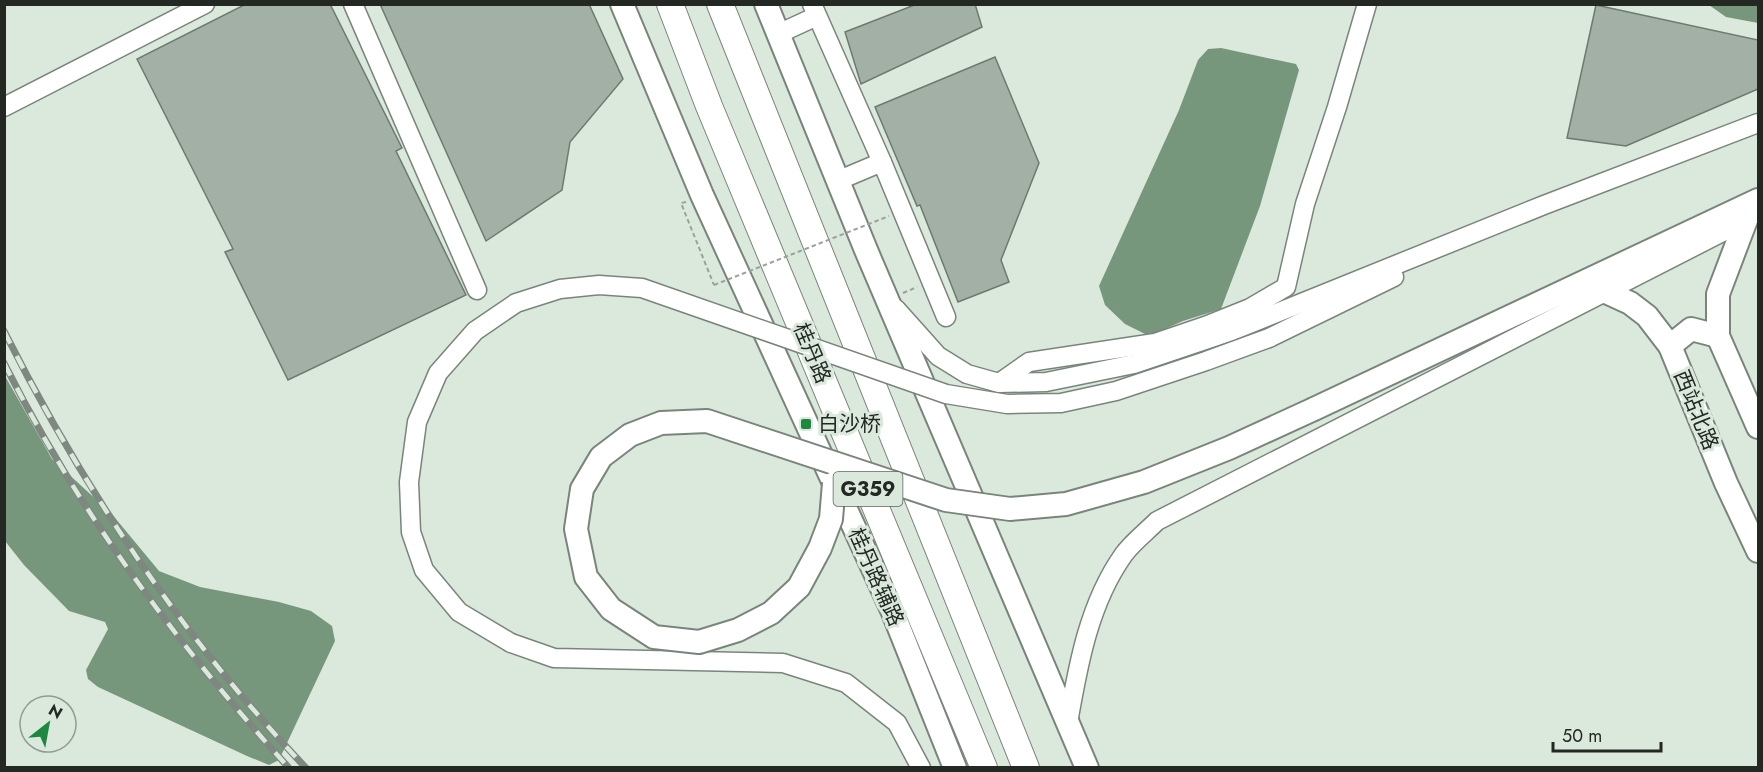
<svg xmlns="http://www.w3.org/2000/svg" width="1763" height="772" viewBox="0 0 1763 772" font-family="Jost,'Noto Sans SC',sans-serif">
<rect width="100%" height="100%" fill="#dbe9dd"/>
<g fill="#77977c">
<path d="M 1709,5 L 1758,5 L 1758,23 L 1726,17 Z"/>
<path d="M 1221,48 L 1296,64 L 1299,70 L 1260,206 L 1221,309 L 1183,321 L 1149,336 L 1125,324 L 1105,305 L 1099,286 L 1179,110 L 1198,60 L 1208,49 Z"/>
<path d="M 5,376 L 52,459 L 111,513 L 159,571 L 200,587 L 279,602 L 311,611 L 332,626 L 335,641 L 279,760 L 269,765 L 247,756 L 98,687 L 88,679 L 86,670 L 108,629 L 105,622 L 69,611 L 24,565 L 5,541 Z"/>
</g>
<g fill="#a3b0a5" stroke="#6e7a70" stroke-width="1.5">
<path d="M 246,4 L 330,4 L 402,148 L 396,151 L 466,295 L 288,380 L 225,252 L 233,249 L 137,59 Z"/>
<path d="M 380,4 L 589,4 L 623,79 L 570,142 L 562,190 L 486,241 Z"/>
<path d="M 917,4 L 975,4 L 982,27 L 861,84 L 845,32 Z"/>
<path d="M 1596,5 L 1758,40 L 1758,89 L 1626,146 L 1567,138 Z"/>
<path d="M 995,57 L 1039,163 L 1001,260 L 1009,282 L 958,302 L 920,205 L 917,206 L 875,107 Z"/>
</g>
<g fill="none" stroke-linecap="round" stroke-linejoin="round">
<g stroke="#79857b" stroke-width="21">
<g id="minor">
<path d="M 353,4 L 477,290"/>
<path d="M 812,4 L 882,162 L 946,317"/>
<path d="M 778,34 L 817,16"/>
<path d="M 4,107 L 205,4"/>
<path d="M 837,181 L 882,162"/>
<path d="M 896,309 L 938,356 L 967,374 L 999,383 L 1046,382 L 1134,364 L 1232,331 L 1544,205 L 1758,123"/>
<path d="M 1269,338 L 1394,277"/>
<path d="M 999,383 L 1029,362 L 1155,343 L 1205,326 L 1250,308 L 1286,287 L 1305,204 L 1337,107 L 1367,4"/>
<path d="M 511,643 L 554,658 L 783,663 L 846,683 L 897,723 L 921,768"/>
<path d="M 1068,723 C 1078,665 1089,603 1124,554 C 1133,542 1146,532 1157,521 L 1746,220 L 1752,215"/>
</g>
</g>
<g stroke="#79857b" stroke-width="26">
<g id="major">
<path d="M 622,4 L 702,195 L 892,610 L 955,768"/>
<path d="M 766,4 L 866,250 L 1087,768"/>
<path d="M 1746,220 L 1718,294 L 1718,336 L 1758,427"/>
<path d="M 1606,292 L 1630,303 L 1647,316 L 1670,346 L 1726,483 L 1758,551"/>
<path d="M 1670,346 L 1691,329 L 1718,336"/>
<path d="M 1314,409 L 1758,200"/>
</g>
</g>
<g stroke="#79857b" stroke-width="28">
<g id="highway">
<path d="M 670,4 L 709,106 L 984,768"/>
<path d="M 720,4 L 1026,768"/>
</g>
</g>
<g stroke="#99a39a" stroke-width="2" stroke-dasharray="4.5 3" stroke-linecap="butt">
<path d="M 686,202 L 681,203 L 714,285"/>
<path d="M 903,293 L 917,287"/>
</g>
<use href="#minor" stroke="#fff" stroke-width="18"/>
<use href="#major" stroke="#fff" stroke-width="22"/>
<use href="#highway" stroke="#fff" stroke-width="26"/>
<g stroke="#7f8880" stroke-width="7">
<g id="rail">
<path d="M 4,331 C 84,490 183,638 306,768"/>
<path d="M 4,363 C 78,511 178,646 289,768"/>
</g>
</g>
<use href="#rail" stroke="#dbe9dd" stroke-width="4.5" stroke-dasharray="14" stroke-linecap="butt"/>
<g stroke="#79857b" stroke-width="21" stroke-linecap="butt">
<path id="minor-bridge" d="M 511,643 L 459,612 L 424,570 L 411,532 L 409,482 L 417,422 L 438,373 L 475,331 L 516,303 L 560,289 L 599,285 L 642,288 L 946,394 L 1007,404 L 1061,403 L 1116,391 L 1206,361 L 1269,338"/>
</g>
<g stroke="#79857b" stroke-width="26" stroke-linecap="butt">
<path id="major-bridge" d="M 834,483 L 831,519 L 820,548 L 799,587 L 771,613 L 738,630 L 699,642 L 654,637 L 611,609 L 586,577 L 576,529 L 582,489 L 601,457 L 630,435 L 661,423 L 707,421 L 946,500 L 1010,509 L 1066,504 L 1144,482 L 1229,448 L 1314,409"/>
</g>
<path stroke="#99a39a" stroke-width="2" stroke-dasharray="4.5 3" stroke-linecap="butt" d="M 714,285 L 889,216"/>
<use href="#minor-bridge" stroke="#fff" stroke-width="18"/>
<use href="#major-bridge" stroke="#fff" stroke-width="22"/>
</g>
<rect fill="#1c8840" stroke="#dbe9dd" stroke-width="2" x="800" y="418" width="12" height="12" rx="3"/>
<g text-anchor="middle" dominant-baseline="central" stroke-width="6" stroke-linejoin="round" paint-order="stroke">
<rect fill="#dbe9dd" stroke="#5a625b" stroke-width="1.5" x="833.5" y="472" width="69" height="34" rx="4.5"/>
<g font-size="20" font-weight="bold" fill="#232823">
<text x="868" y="489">G359</text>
</g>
<g font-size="21" fill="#232823" stroke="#dbe9dd">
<text transform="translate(812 353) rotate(67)">桂丹路</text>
<text transform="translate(1696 410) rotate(68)">西站北路</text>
<text transform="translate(876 577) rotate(66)">桂丹路辅路</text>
</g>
<g font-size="21" fill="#232823" stroke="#dbe9dd" text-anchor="start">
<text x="818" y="424">白沙桥</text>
</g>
</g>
<rect width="1763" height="772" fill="none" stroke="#232823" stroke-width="12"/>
<g transform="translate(48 724) rotate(31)"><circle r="28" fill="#dbe9dd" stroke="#919c93" stroke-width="1.5"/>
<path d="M0-4.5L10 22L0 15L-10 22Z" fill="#1c8840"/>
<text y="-9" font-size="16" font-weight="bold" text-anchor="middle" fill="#232823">N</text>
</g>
<path d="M1553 742v9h108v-9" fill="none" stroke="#232823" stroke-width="3"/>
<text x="1562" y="742" font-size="18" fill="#232823" stroke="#dbe9dd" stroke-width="4.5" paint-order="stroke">50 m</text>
</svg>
